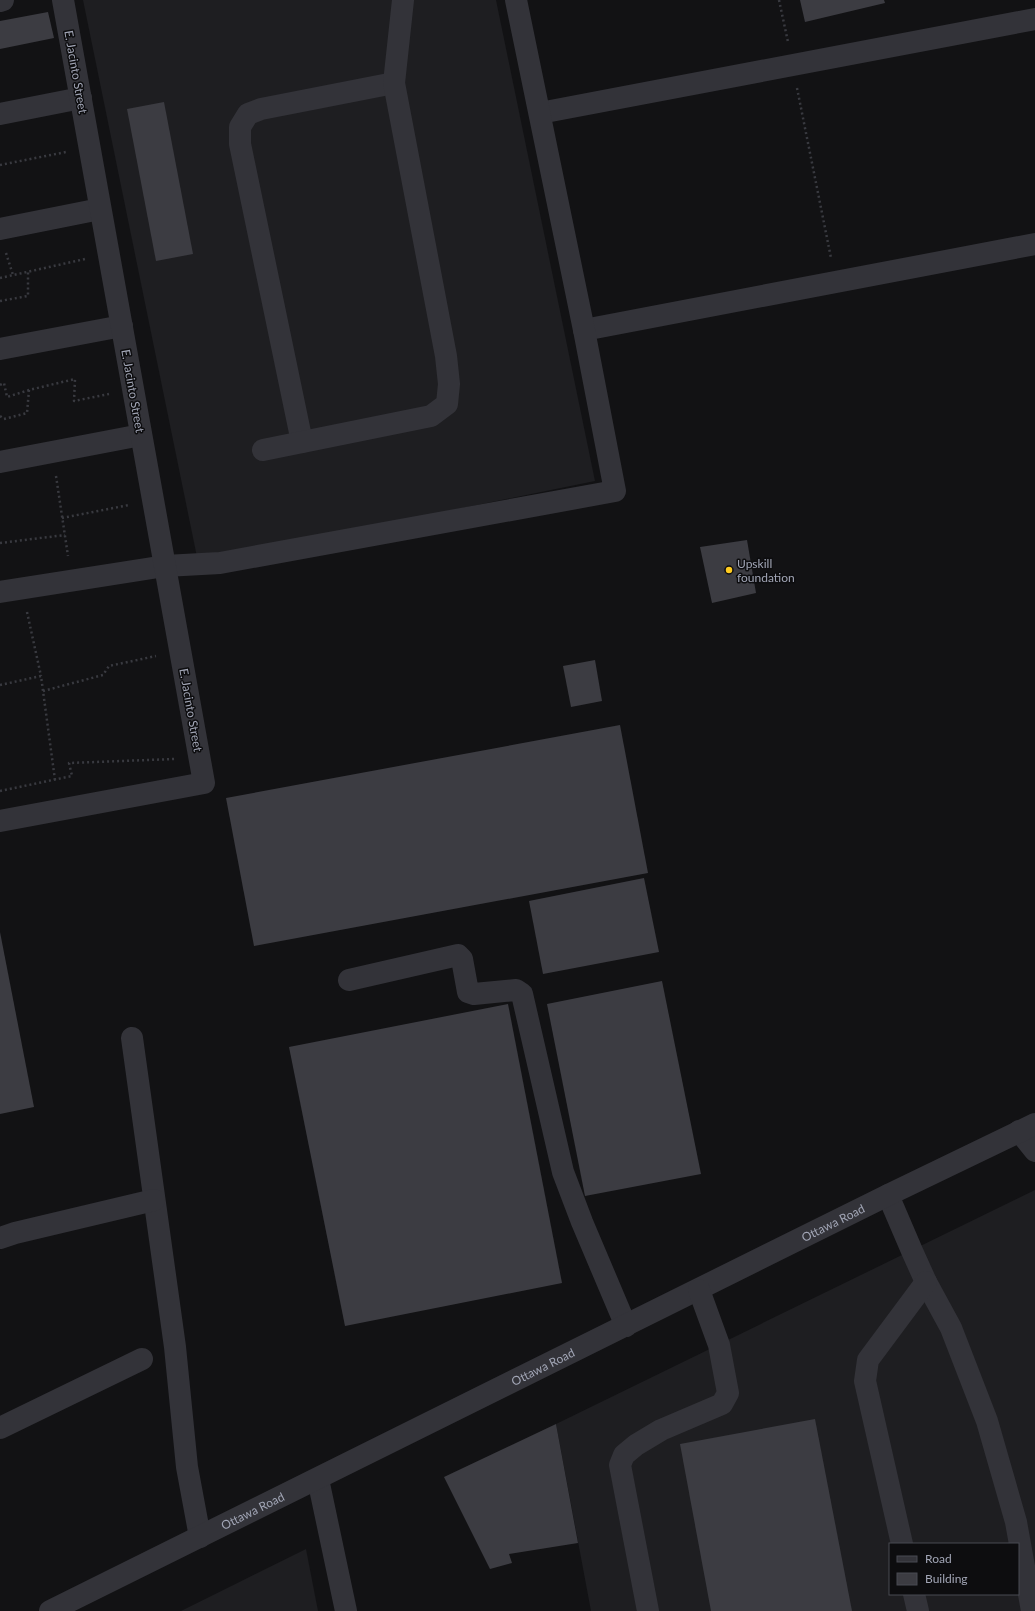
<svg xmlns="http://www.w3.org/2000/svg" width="1035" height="1611" viewBox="0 0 1035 1611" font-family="Lato,sans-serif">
<rect width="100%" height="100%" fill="#121214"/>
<g fill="#1e1e21" fill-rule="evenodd">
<path d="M 83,0 L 496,0 L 595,481 L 198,562 Z"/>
<path d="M 1035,1190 L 1035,1611 L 591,1611 L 556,1424 ZM 890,1544 L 1018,1544 L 1018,1594 L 890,1594 Z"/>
<path d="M 306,1549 L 318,1611 L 181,1611 Z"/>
</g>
<g fill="#3c3c42">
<path d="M 800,0 L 884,0 L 885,3 L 805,22 Z"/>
<path d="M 48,12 L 54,38 L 0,49 L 0,21 Z"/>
<path d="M 164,102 L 193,254 L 156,261 L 127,109 Z"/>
<path d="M 747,540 L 756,593 L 712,603 L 700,547 Z"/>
<path d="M 595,660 L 602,701 L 571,707 L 563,666 Z"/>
<path d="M 620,725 L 648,873 L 254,946 L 226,798 Z"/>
<path d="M 644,878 L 659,952 L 543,974 L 529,901 Z"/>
<path d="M 0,932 L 34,1107 L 0,1114 Z"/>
<path d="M 662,981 L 701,1174 L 585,1196 L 547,1004 Z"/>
<path d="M 508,1004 L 562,1283 L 345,1326 L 289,1047 Z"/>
<path d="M 815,1419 L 852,1611 L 711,1611 L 680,1444 Z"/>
<path d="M 556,1424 L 578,1543 L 509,1554 L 512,1563 L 490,1569 L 444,1477 Z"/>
</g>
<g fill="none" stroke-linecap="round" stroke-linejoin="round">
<g stroke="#393a40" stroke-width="2.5" stroke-dasharray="2 3" stroke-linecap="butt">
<path d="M 779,0 L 788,42"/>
<path d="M 797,88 L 831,258"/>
<path d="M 0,165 L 66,152"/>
<path d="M 6,253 L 13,275"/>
<path d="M 0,278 L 85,259"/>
<path d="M 0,301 L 28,296 L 28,272"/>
<path d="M 0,385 L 4,383 L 7,397 L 29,390"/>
<path d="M 0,416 L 4,419 L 27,413 L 29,390 L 75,379 L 74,401 L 109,394"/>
<path d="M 56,476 L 68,556"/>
<path d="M 62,518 L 129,505"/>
<path d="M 0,543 L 65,535"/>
<path d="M 27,612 L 41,676"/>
<path d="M 0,685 L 41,676 L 55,780"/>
<path d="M 43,691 L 103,675 L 109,666 L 156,656"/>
<path d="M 0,791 L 72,776 L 69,763 L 175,759"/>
</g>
<g stroke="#333339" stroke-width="22">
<path d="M 0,1 L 3,0"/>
<path d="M 540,113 L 1035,19"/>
<path d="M 0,114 L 81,98"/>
<path d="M 0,229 L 100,209"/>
<path d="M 584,330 L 1035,244"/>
<path d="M 0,349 L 122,326"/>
<path d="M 302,442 L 240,144 L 240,127 L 248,114 L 261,109 L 394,83"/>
<path d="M 263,450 L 431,416 L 447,404 L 449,384 L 446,356 L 394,83 L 403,0"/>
<path d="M 0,462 L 141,435"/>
<path d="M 0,592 L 165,566 L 220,563 L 615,491 L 584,330 L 516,0"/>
<path d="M 0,821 L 204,783 L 63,0"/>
<path d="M 349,980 L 458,955 L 462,959 L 468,992 L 474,994 L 516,990 L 522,994 L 563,1172 L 582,1222 L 626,1326"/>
<path d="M 132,1038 L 175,1347 L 187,1467 L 200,1537"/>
<path d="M 1019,1131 L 1035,1151"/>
<path d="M 888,1195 L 912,1251 L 926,1282 L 951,1328 L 987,1421 L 1016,1522 L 1032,1611"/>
<path d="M 0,1238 L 15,1233 L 154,1200"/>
<path d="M 0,1428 L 142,1359"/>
<path d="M 318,1479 L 346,1611"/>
<path d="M 902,1544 L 865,1381 L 868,1360 L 926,1282"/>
<path d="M 914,1594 L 918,1611"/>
<path id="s1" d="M 50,1611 L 888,1195 L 1035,1124"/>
<path d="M 648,1611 L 620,1465 L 624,1455 L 636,1445 L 661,1430 L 722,1404 L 728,1393 L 719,1345 L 699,1290"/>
</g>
</g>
<circle fill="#ffcb1f" stroke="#0d0d0f" stroke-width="1.5" cx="729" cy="570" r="4"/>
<g text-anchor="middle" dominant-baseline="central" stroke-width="3" stroke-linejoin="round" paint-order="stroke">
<g font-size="12" fill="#a2a6b6" stroke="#0d0d0f">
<text transform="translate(76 72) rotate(80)">E. Jacinto Street</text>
<text transform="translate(133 391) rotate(80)">E. Jacinto Street</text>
<text transform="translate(191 710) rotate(80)">E. Jacinto Street</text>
<text stroke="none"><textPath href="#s1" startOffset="874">Ottawa Road</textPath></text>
<text stroke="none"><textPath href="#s1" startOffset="550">Ottawa Road</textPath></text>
<text stroke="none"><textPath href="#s1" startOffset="226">Ottawa Road</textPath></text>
</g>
<g font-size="12" fill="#a2a6b6" stroke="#0d0d0f" text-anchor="start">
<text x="737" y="563">Upskill<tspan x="737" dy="14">foundation</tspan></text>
</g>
</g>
<rect x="889" y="1543" width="130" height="52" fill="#0d0d0f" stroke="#494a52"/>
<rect x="897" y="1556" width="20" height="6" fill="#333339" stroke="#494a52"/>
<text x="925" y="1563" font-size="12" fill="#a2a6b6">Road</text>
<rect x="897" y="1573" width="20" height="12" fill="#3c3c42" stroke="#494a52"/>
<text x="925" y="1583" font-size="12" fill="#a2a6b6">Building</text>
</svg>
